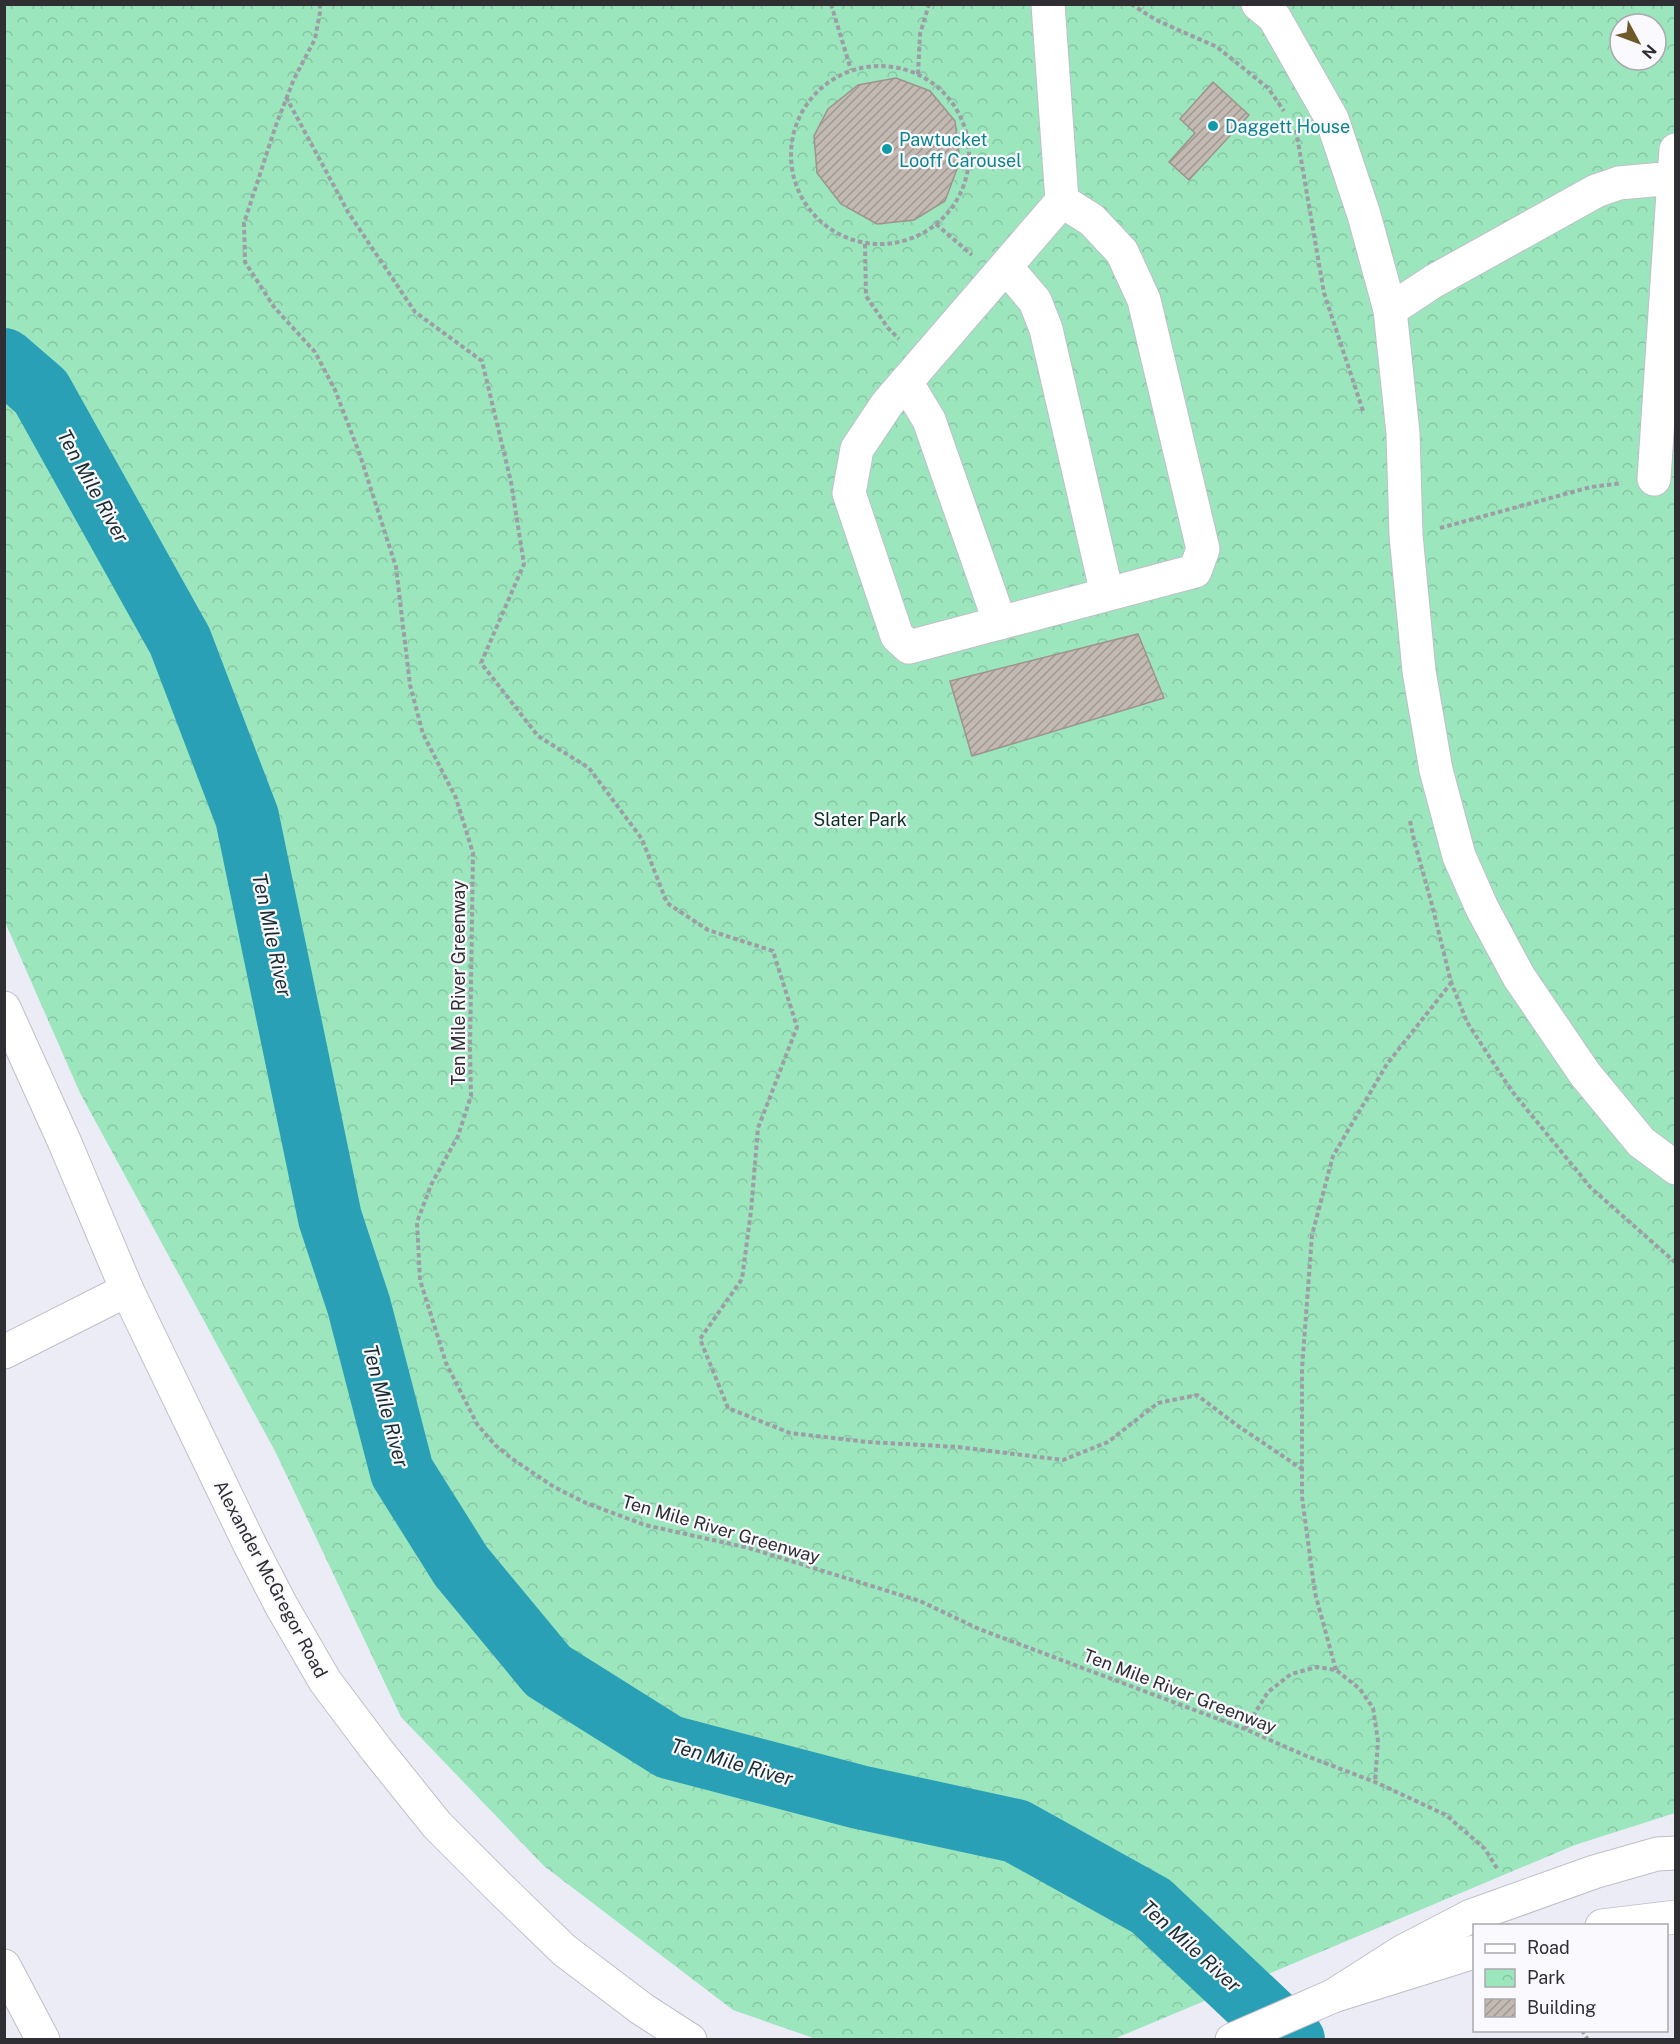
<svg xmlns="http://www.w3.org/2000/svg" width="1680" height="2044" viewBox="0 0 1680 2044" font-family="'Public Sans',sans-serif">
<defs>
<pattern id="park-crowns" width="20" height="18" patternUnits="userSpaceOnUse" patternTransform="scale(1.5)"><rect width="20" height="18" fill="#9ce6be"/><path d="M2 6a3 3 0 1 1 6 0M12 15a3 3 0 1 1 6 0" fill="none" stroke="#87c6a4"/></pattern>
<pattern id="building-hatch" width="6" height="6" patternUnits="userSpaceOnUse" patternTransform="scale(1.5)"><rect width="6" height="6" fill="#c3b9b3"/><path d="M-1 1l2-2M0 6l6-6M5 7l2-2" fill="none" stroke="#9f9792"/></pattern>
</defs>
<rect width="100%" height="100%" fill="#ececf7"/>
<path fill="url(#park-crowns)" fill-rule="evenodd" d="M 4,5 L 1675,5 L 1675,1813 L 1575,1845 L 1114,2039 L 816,2039 L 733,2010 L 544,1866 L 401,1717 L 276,1453 L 80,1093 L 5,922 ZM 1620,24 L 1656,24 L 1656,60 L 1620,60 Z"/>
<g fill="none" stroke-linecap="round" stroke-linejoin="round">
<path stroke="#2aa0b6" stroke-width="64" d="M 4,360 L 41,392 L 180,641 L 247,817 L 330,1218 L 359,1306 L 402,1472 L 461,1566 L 548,1671 L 669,1747 L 859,1797 L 1016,1831 L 1151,1906 L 1293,2040"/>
</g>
<g fill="url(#building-hatch)" stroke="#9e948f" stroke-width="1.5">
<path d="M 896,78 L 930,91 L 955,121 L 960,161 L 945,201 L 914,220 L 877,224 L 841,204 L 817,173 L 814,136 L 828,109 L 858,85 Z"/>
<path d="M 1213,82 L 1249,115 L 1189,180 L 1169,162 L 1195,133 L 1180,119 Z"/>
<path d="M 1138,634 L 1164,698 L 972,756 L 950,681 Z"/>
</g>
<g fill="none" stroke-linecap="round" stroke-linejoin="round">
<g stroke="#bfbfc9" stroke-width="35">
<g id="minor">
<path d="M 1048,4 L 1062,201 L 887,404 L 857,449 L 849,493 L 897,636 L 909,647 L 1195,571 L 1203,549 L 1144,300 L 1122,252 L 1092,220 L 1062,201"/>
<path d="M 1258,4 L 1274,17 L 1332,119 L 1364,215 L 1390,310 L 1403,433 L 1406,535 L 1419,671 L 1436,770 L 1459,856 L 1482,908 L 1519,977 L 1585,1074 L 1641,1142 L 1676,1168"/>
<path d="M 1006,267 L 1035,301 L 1046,329 L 1107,594"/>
<path d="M 1390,310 L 1434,281 L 1596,191 L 1619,183 L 1674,178 L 1676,150"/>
<path d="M 906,382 L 929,420 L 1000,623"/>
<path d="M 1654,479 L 1674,178"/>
<path d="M 4,1008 L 65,1143 L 127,1290 L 250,1545 L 281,1605 L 325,1681 L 376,1749 L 437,1825 L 500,1888 L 564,1950 L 642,2009 L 690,2040"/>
<path d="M 4,1352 L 127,1290"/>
<path d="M 4,1966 L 43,2040"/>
</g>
</g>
<g stroke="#bfbfc9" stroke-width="35">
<g id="major">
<path d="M 1602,1926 L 1676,1917"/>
<path d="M 1333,1996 L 1402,1952 L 1471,1916 L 1594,1872 L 1657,1854 L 1676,1853"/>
<path d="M 1232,2040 L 1333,1996 L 1474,1952"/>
</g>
</g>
<g stroke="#9d9da5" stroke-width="4" stroke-dasharray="4.5 3" stroke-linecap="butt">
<path d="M 320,4 L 320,12 L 315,39 L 294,79 L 276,125 L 244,223 L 245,262 L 274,307 L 315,352 L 335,390 L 360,455 L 396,567 L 410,685 L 423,734 L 456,798 L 473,853 L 470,1050 L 471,1096 L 458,1136 L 431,1185 L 417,1222 L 420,1280 L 446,1363 L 477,1424 L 495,1445 L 511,1458 L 554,1487 L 586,1503 L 645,1525 L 749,1548 L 920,1601 L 979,1629 L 1245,1729 L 1304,1755 L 1375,1782 L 1446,1815 L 1485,1849 L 1498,1870"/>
<path d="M 831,4 L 851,70"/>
<path d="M 1131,4 L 1156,20 L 1217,47 L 1268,88 L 1284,111"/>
<circle cx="880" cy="155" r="89"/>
<path d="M 918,74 L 920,34 L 929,4"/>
<path d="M 286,97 L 348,212 L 415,312 L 482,361 L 511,482 L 524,564 L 481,663 L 538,736 L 589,768 L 642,839 L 667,903 L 708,930 L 773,951 L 797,1027 L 758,1128 L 751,1211 L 742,1279 L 700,1339 L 728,1408 L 790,1433 L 868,1442 L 958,1447 L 1063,1460 L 1108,1442 L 1158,1403 L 1197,1395 L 1238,1426 L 1302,1469"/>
<path d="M 1296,130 L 1324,293 L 1363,411"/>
<path d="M 936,224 L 972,255"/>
<path d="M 865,244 L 866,296 L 888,328 L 899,339"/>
<path d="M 1440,528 L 1591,487 L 1622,483"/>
<path d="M 1410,821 L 1414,840 L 1432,905 L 1451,982 L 1467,1022 L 1511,1090 L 1591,1188 L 1676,1263"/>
<path d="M 1336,1670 L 1315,1593 L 1302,1497 L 1302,1369 L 1312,1235 L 1333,1156 L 1387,1064 L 1451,983"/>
<path d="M 1245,1729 L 1268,1692 L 1291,1674 L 1317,1667 L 1336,1670 L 1360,1689 L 1373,1708 L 1378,1741 L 1375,1782"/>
<path d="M 1582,2030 L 1588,2040"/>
</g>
<use href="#minor" stroke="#fff" stroke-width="33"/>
<use href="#major" stroke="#fff" stroke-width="33"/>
</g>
<g fill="#0f9aa8" stroke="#fafafe" stroke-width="2">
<circle cx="1213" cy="126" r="6"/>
<circle cx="887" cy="149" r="6"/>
</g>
<g text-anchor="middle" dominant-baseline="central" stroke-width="4.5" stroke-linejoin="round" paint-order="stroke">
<g font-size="18" fill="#0d838f" stroke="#fafafe" text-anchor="start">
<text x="1225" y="126">Daggett House</text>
<text x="899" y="139">Pawtucket<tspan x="899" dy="21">Looff Carousel</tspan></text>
</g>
<g font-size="18" fill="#0c3221" stroke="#fafafe">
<text x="860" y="819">Slater Park</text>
</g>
<g font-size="18" fill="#2f2f33" stroke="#fafafe">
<text transform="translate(458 983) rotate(-90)">Ten Mile River Greenway</text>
<text transform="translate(721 1529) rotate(16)">Ten Mile River Greenway</text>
<text transform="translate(271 1579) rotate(62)">Alexander McGregor Road</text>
<text transform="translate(1180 1691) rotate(21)">Ten Mile River Greenway</text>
</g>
<g font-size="20" font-style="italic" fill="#192d32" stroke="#fafafe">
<text transform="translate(93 486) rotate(61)">Ten Mile River</text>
<text transform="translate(272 935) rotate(78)">Ten Mile River</text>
<text transform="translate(386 1406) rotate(75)">Ten Mile River</text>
<text transform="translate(732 1762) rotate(16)">Ten Mile River</text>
<text transform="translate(1191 1946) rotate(42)">Ten Mile River</text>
</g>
</g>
<rect width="1680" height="2044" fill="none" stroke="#2f2f33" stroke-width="12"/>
<rect x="1473" y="1924" width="195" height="108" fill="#fafafe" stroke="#a9a9ad" stroke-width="1.5"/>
<rect x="1485" y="1944" width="30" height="9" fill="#ffffff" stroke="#a9a9ad" stroke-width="1.5"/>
<text x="1527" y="1954" font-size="18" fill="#2f2f33">Road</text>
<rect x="1485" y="1969" width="30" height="18" fill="url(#park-crowns)" stroke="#a9a9ad" stroke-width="1.5"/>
<text x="1527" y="1984" font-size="18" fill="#2f2f33">Park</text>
<rect x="1485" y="1999" width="30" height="18" fill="url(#building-hatch)" stroke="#a9a9ad" stroke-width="1.5"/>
<text x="1527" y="2014" font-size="18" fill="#2f2f33">Building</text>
<g transform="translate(1638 42) rotate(131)"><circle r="28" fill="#fafafe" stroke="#a9a9ad" stroke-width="1.5"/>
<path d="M0-4.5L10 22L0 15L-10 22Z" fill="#6e5929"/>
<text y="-9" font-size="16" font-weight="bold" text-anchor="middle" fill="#2f2f33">N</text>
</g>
</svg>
